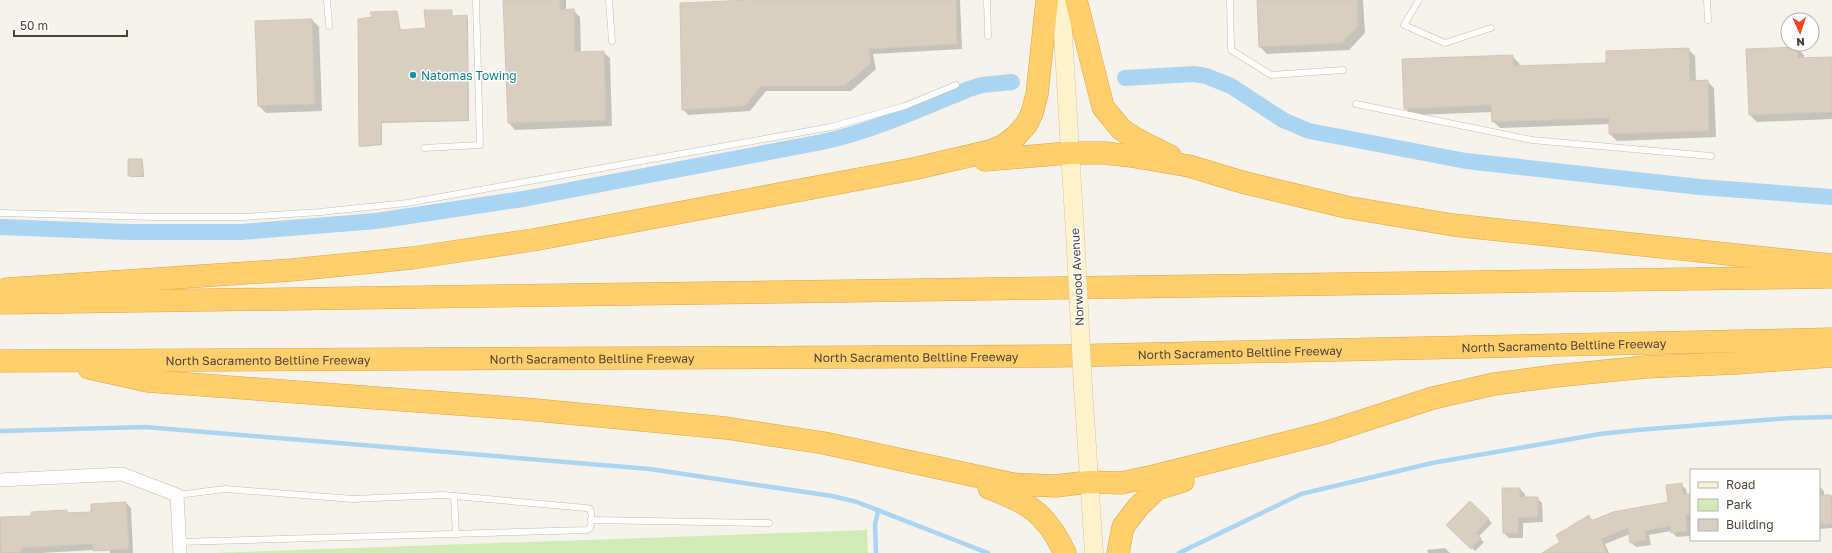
<svg xmlns="http://www.w3.org/2000/svg" width="1832" height="553" viewBox="0 0 1832 553" font-family="'Golos Text',sans-serif">
<rect width="100%" height="100%" fill="#f6f3ec"/>
<path fill="#d2eab5" d="M 867,530 L 868,553 L 214,553 Z"/>
<g fill="#0003">
<path d="M 504,0 L 566,0 L 566,11 L 573,10 L 580,17 L 581,52 L 603,52 L 610,58 L 612,126 L 515,130 L 509,123 Z"/>
<path d="M 761,0 L 960,0 L 962,49 L 873,54 L 876,69 L 851,91 L 766,91 L 750,111 L 688,115 L 683,109 Z"/>
<path d="M 1258,0 L 1363,0 L 1365,33 L 1349,50 L 1267,54 L 1260,47 Z"/>
<path d="M 451,11 L 453,17 L 466,16 L 468,18 L 469,121 L 382,123 L 382,145 L 361,147 L 360,145 L 397,12 L 401,31 L 427,29 Z"/>
<path d="M 312,20 L 319,27 L 322,111 L 266,113 L 259,106 Z"/>
<path d="M 1797,48 L 1804,55 L 1804,59 L 1832,58 L 1832,119 L 1757,122 L 1750,115 Z"/>
<path d="M 1688,49 L 1695,56 L 1696,82 L 1707,81 L 1714,88 L 1716,137 L 1617,141 L 1610,134 L 1610,124 L 1500,128 L 1493,121 L 1493,112 L 1412,115 L 1405,108 L 1512,56 L 1519,63 L 1520,67 L 1608,64 Z"/>
<path d="M 142,160 L 143,162 L 144,177 L 131,177 L 129,176 Z"/>
<path d="M 1681,484 L 1686,489 L 1687,495 L 1691,495 L 1691,536 L 1677,537 L 1671,531 L 1649,535 L 1651,545 L 1636,547 L 1631,542 L 1630,534 L 1605,544 L 1609,553 L 1544,553 L 1562,542 L 1588,516 L 1594,521 L 1669,503 Z"/>
<path d="M 1819,486 L 1824,491 L 1824,496 L 1832,496 L 1832,528 L 1819,529 Z"/>
<path d="M 1520,489 L 1525,494 L 1525,498 L 1537,498 L 1542,503 L 1543,522 L 1523,523 L 1523,538 L 1509,538 L 1504,533 Z"/>
<path d="M 1470,502 L 1492,523 L 1478,537 L 1484,542 L 1475,551 L 1448,525 Z"/>
<path d="M 126,503 L 131,508 L 133,553 L 110,553 L 107,504 Z"/>
<path d="M 67,511 L 69,514 L 91,519 L 93,550 L 41,553 L 0,553 L 0,518 L 32,517 Z"/>
<path d="M 1445,548 L 1450,553 L 1428,553 L 1427,550 Z"/>
</g>
<g fill="none" stroke-linecap="round" stroke-linejoin="round">
<g stroke="#a9d4f2" stroke-width="4.5">
<path d="M 0,431 L 145,427 L 650,469 L 832,496 L 857,502 L 988,553"/>
<path d="M 876,553 L 875,525 L 878,511"/>
<path d="M 1179,553 L 1301,494 L 1432,463 L 1600,434 L 1637,430 L 1791,418 L 1832,417"/>
</g>
<g stroke="#a9d4f2" stroke-width="16">
<path d="M 1125,78 L 1194,74 L 1206,76 L 1231,86 L 1283,120 L 1309,131 L 1466,161 L 1700,187 L 1832,197"/>
<path d="M 0,227 L 129,232 L 241,232 L 376,221 L 523,199 L 822,142 C 873,131 921,109 969,89 L 982,85 L 1012,82"/>
</g>
</g>
<g fill="#d8cfc1" stroke="#d3c7b4">
<path d="M 503,0 L 560,0 L 560,10 L 574,9 L 575,52 L 604,51 L 606,120 L 508,123 Z"/>
<path d="M 750,0 L 956,0 L 957,44 L 869,49 L 871,63 L 845,86 L 761,86 L 745,106 L 682,110 L 680,3 Z"/>
<path d="M 1257,0 L 1357,0 L 1358,26 L 1342,43 L 1259,47 Z"/>
<path d="M 424,10 L 452,10 L 452,16 L 467,15 L 468,120 L 381,122 L 381,144 L 359,146 L 358,19 L 372,17 L 370,12 L 397,11 L 400,30 L 426,28 Z"/>
<path d="M 312,19 L 315,104 L 258,106 L 255,21 Z"/>
<path d="M 1797,47 L 1798,58 L 1832,57 L 1832,112 L 1749,115 L 1746,49 Z"/>
<path d="M 1689,48 L 1690,81 L 1708,80 L 1709,131 L 1609,134 L 1609,118 L 1492,122 L 1491,105 L 1404,109 L 1402,59 L 1513,55 L 1513,66 L 1606,63 L 1606,51 Z"/>
<path d="M 128,159 L 142,159 L 143,176 L 128,176 Z"/>
<path d="M 1682,483 L 1683,494 L 1691,494 L 1691,514 L 1686,514 L 1687,531 L 1671,533 L 1670,526 L 1645,531 L 1646,540 L 1630,543 L 1628,528 L 1601,539 L 1607,553 L 1542,553 L 1560,542 L 1556,535 L 1589,515 L 1591,521 L 1613,512 L 1668,502 L 1666,485 Z"/>
<path d="M 1502,488 L 1520,488 L 1520,497 L 1538,497 L 1538,517 L 1518,518 L 1518,533 L 1503,533 Z"/>
<path d="M 1819,495 L 1831,495 L 1832,524 L 1819,525 Z"/>
<path d="M 1470,501 L 1489,519 L 1476,533 L 1481,538 L 1471,549 L 1446,525 Z"/>
<path d="M 126,502 L 129,549 L 93,551 L 93,544 L 21,548 L 21,552 L 1,553 L 0,517 L 31,516 L 31,512 L 67,510 L 67,513 L 91,512 L 91,504 Z"/>
</g>
<g fill="none" stroke-linecap="round" stroke-linejoin="round">
<g stroke="#c2bbae" stroke-width="7">
<g id="service">
<path d="M 327,0 L 329,26"/>
<path d="M 609,0 L 612,41"/>
<path d="M 987,0 L 988,36"/>
<path d="M 1230,0 L 1231,50 L 1271,75 L 1343,70"/>
<path d="M 1419,0 L 1404,25 L 1445,43 L 1491,28"/>
<path d="M 1707,0 L 1708,20"/>
<path d="M 1356,104 L 1532,140 L 1711,156"/>
<path d="M 424,148 L 480,145 L 476,0"/>
<path d="M 0,213 L 156,217 L 243,217 L 320,212 L 407,203 L 831,127 L 905,106 L 956,85"/>
<path d="M 177,495 L 225,489 L 353,499 L 443,495 L 586,508 L 590,509 C 592,515 592,523 590,528 L 587,530 L 179,542"/>
<path d="M 454,496 L 456,534"/>
<path d="M 591,520 L 769,523"/>
</g>
</g>
<g stroke="#c2bbae" stroke-width="14">
<path id="minor" d="M 0,480 L 122,474 L 177,495 L 180,553"/>
</g>
<g stroke="#d6c79b" stroke-width="19">
<g id="secondary">
<path d="M 1061,0 L 1076,250"/>
<path d="M 1083,387 L 1094,553"/>
</g>
</g>
<g stroke="#e0a43c" stroke-width="23">
<g id="motorway">
<path d="M 1076,0 L 1103,107 L 1121,129 L 1136,139 L 1170,156"/>
<path d="M 985,160 L 1069,153 L 1104,153 L 1131,156 L 1189,166 L 1242,182 L 1346,207 L 1453,225 L 1832,265"/>
<path d="M 7,289 L 291,270 L 412,258 L 533,240 L 913,169 L 990,151 L 1004,145 L 1016,136 L 1026,125 L 1032,113 L 1037,94 L 1047,0"/>
<path d="M 0,303 L 1832,277"/>
<path id="s1" d="M 0,361 L 1060,356 L 1832,339"/>
<path d="M 89,368 L 148,381 L 525,409 L 726,428 L 824,443 L 1013,484 L 1055,486 L 1089,482 L 1121,483 L 1154,476 L 1325,433 L 1433,398 L 1494,384 L 1555,376 L 1646,367 L 1737,363 L 1832,356"/>
<path d="M 989,488 C 1029,503 1046,513 1065,553"/>
<path d="M 1118,553 L 1123,527 L 1138,507 L 1157,489 L 1183,481"/>
</g>
</g>
<use href="#service" stroke="#fff" stroke-width="6"/>
<use href="#minor" stroke="#fff" stroke-width="13"/>
<use href="#secondary" stroke="#fff3cd" stroke-width="18"/>
<use href="#motorway" stroke="#ffcf6e" stroke-width="22"/>
<g stroke="#d6c79b" stroke-width="19" stroke-linecap="butt">
<path id="secondary-bridge" d="M 1076,250 L 1083,387"/>
</g>
<use href="#secondary-bridge" stroke="#fff3cd" stroke-width="18"/>
</g>
<circle fill="#0f9aa8" stroke="#fff" stroke-width="1.5" cx="413" cy="75" r="4"/>
<g text-anchor="middle" dominant-baseline="central" stroke-width="3" stroke-linejoin="round" paint-order="stroke">
<g font-size="12" fill="#0d838f" stroke="#fff" text-anchor="start">
<text x="421" y="75">Natomas Towing</text>
</g>
<g font-size="12" fill="#4b4439" stroke="#fff">
<text transform="translate(1077 277) rotate(-93)">Norwood Avenue</text>
<text stroke="none"><textPath href="#s1" startOffset="1564">North Sacramento Beltline Freeway</textPath></text>
<text stroke="none"><textPath href="#s1" startOffset="1240">North Sacramento Beltline Freeway</textPath></text>
<text stroke="none"><textPath href="#s1" startOffset="916">North Sacramento Beltline Freeway</textPath></text>
<text stroke="none"><textPath href="#s1" startOffset="592">North Sacramento Beltline Freeway</textPath></text>
<text stroke="none"><textPath href="#s1" startOffset="268">North Sacramento Beltline Freeway</textPath></text>
</g>
</g>
<rect x="1690" y="469" width="130" height="72" fill="#ffffff" stroke="#b7b4b0"/>
<rect x="1698" y="482" width="20" height="6" fill="#fff3cd" stroke="#b7b4b0"/>
<text x="1726" y="489" font-size="12" fill="#4b4439">Road</text>
<rect x="1698" y="499" width="20" height="12" fill="#d2eab5" stroke="#b7b4b0"/>
<text x="1726" y="509" font-size="12" fill="#4b4439">Park</text>
<rect x="1698" y="519" width="20" height="12" fill="#d8cfc1" stroke="#b7b4b0"/>
<text x="1726" y="529" font-size="12" fill="#4b4439">Building</text>
<g transform="translate(1800 32) rotate(177)"><circle r="19" fill="#ffffff" stroke="#b7b4b0"/>
<path d="M0-3L7 15L0 10L-7 15Z" fill="#fc3f1d"/>
<text y="-6" font-size="11" font-weight="bold" text-anchor="middle" fill="#4b4439">N</text>
</g>
<path d="M14 30v6h113v-6" fill="none" stroke="#4b4439" stroke-width="2"/>
<text x="20" y="30" font-size="12" fill="#4b4439" stroke="#ffffff" stroke-width="3" paint-order="stroke">50 m</text>
</svg>
